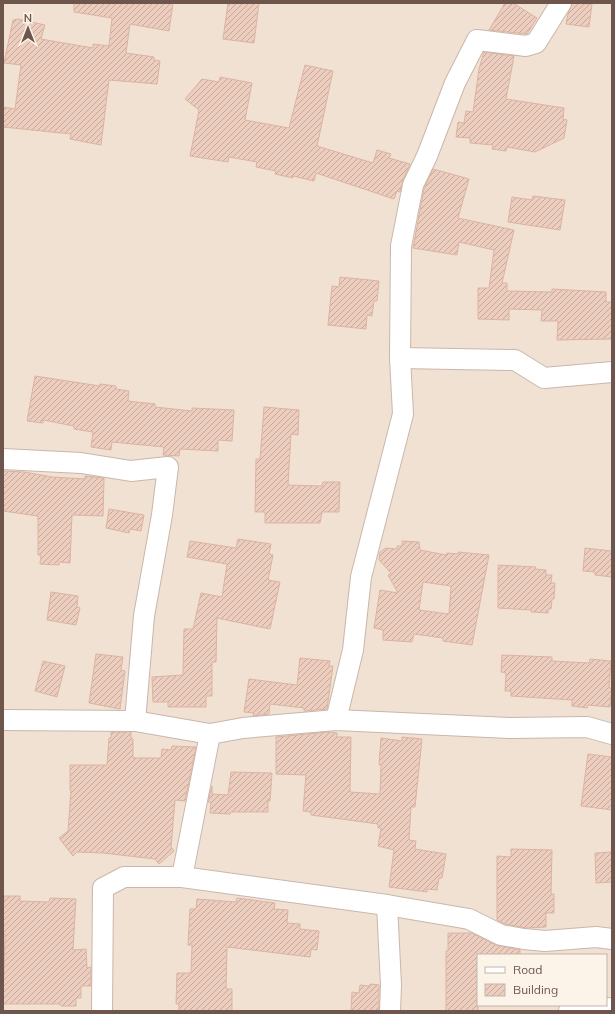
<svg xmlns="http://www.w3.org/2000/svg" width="615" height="1014" viewBox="0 0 615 1014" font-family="Mulish,sans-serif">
<defs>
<pattern id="building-hatch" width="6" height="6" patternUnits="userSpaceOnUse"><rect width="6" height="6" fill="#eccdbe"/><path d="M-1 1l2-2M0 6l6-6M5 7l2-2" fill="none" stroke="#c3a99d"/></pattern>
</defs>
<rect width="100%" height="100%" fill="#faf0e4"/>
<path fill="#f0e1d3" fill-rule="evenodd" d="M 3,3 L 612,3 L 612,1011 L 3,1011 ZM 478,955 L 606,955 L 606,1005 L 478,1005 Z"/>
<g fill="url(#building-hatch)" stroke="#ddb3a0" fill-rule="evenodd">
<path d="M 74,3 L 173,3 L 169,31 L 130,24 L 126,53 L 154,57 L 154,60 L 160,61 L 157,84 L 109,80 L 101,145 L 70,139 L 71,134 L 3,127 L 3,107 L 15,109 L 21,65 L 4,63 L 13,20 L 18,19 L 45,25 L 41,39 L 93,48 L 93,44 L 109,46 L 112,18 L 74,12 Z"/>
<path d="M 228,3 L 259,3 L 254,43 L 223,39 Z"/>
<path d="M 505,3 L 513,3 L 537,18 L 527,34 L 489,30 Z"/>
<path d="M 572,3 L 592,4 L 589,27 L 566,24 L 568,14 Z"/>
<path d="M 484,52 L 514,56 L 506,99 L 564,108 L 563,119 L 567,120 L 564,138 L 535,152 L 507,147 L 506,151 L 492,149 L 493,145 L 470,143 L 470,138 L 456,137 L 458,122 L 464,123 L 466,111 L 473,112 L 479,69 Z"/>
<path d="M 305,65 L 333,71 L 317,146 L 373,163 L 377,150 L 391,154 L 389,158 L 410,164 L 403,180 L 400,192 L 397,191 L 394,199 L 316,173 L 314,181 L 293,176 L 293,178 L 275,174 L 276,171 L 256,167 L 257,162 L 229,157 L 228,162 L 190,156 L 199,110 L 185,99 L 202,79 L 219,82 L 220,77 L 252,83 L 245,120 L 289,128 Z"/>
<path d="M 433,169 L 469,179 L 458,218 L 514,230 L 502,283 L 507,283 L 507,291 L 552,292 L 552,289 L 606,292 L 606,302 L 612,302 L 612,339 L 557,340 L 558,321 L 541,321 L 542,310 L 509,309 L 509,320 L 478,319 L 478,288 L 489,288 L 494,250 L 459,242 L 457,255 L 413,248 L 424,189 Z"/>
<path d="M 533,196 L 565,200 L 560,230 L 508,222 L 512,197 L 532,200 Z"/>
<path d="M 340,277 L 379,281 L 377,301 L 374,301 L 372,316 L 367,315 L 366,329 L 328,325 L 332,286 L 339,287 Z"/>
<path d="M 35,376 L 100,386 L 100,384 L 116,386 L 116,389 L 129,391 L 128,401 L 155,404 L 155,407 L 192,411 L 192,408 L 234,410 L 232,441 L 218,440 L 218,451 L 180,449 L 179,456 L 163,455 L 164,447 L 112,442 L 111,450 L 91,447 L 93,432 L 74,429 L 74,426 L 43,420 L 43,423 L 27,421 Z"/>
<path d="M 264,407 L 299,410 L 298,435 L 291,434 L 288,485 L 322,486 L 323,482 L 340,482 L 339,512 L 322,512 L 320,523 L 265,523 L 265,512 L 255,512 L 256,459 L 260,459 Z"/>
<path d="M 3,471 L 24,472 L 52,477 L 85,479 L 85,476 L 104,478 L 103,516 L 72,515 L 70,563 L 59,562 L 59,565 L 40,564 L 41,555 L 38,555 L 38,516 L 3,511 Z"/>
<path d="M 109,509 L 144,515 L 141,531 L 130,529 L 129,533 L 106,528 Z"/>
<path d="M 238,539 L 271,544 L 269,554 L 273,555 L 268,580 L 280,582 L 270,629 L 217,618 L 216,662 L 212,662 L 212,696 L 206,696 L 206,707 L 168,707 L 168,702 L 153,702 L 152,677 L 183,675 L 184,629 L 193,629 L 201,593 L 222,597 L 227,564 L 187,557 L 190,541 L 236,548 Z"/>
<path d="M 402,541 L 419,542 L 420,550 L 446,555 L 447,553 L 458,554 L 458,552 L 489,555 L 472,645 L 443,641 L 443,638 L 414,634 L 412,642 L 383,640 L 383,630 L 374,628 L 380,590 L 398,593 L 388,575 L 391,573 L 379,560 L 380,552 L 386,548 L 397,549 L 397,546 L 402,546 ZM 423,582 L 451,586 L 449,614 L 419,610 Z"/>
<path d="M 585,548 L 612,551 L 612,577 L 595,575 L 595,572 L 583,571 Z"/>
<path d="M 498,565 L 536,567 L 535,569 L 546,570 L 546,575 L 552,575 L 551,583 L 555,583 L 554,599 L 552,599 L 551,609 L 548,609 L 548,613 L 531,612 L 531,610 L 498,608 Z"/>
<path d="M 51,592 L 78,596 L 77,607 L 80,608 L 76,625 L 47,620 Z"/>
<path d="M 96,654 L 123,657 L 121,670 L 125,671 L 120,709 L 89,703 Z"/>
<path d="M 502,655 L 552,657 L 552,661 L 589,663 L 590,659 L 611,661 L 609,688 L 612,688 L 610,707 L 588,705 L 587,708 L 572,706 L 572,700 L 511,696 L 511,691 L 505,691 L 506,673 L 501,672 Z"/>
<path d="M 300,658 L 330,661 L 329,666 L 333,666 L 327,709 L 304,711 L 304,708 L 270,704 L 269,714 L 253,716 L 254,713 L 244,712 L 249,679 L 297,685 Z"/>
<path d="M 43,661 L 65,666 L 57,697 L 35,691 Z"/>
<path d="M 111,732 L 131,732 L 131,738 L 133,739 L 133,758 L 161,758 L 162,749 L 171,750 L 172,746 L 196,747 L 185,801 L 175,800 L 171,847 L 174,851 L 159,864 L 155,859 L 103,853 L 77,852 L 73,856 L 59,838 L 68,831 L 71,790 L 70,790 L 70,765 L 107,765 L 109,738 L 111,738 Z"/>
<path d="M 328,732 L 337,733 L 337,737 L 351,737 L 350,792 L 380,794 L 381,765 L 379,765 L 381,738 L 402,741 L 402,737 L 422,739 L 415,807 L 411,807 L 409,840 L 416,841 L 415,849 L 446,854 L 442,878 L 439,878 L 437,890 L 427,889 L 427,892 L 389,887 L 394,850 L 378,846 L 381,828 L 378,828 L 378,824 L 311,815 L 311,812 L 303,811 L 306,775 L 276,774 L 276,737 Z"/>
<path d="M 588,754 L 612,757 L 612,810 L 581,806 Z"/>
<path d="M 231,772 L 272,773 L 270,801 L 268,801 L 268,812 L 231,812 L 230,814 L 210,813 L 211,802 L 208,802 L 212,786 L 212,794 L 228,795 Z"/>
<path d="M 511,849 L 552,850 L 551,894 L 554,894 L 554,913 L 546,913 L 546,927 L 526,928 L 505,924 L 497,920 L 497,856 L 511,857 Z"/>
<path d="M 612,852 L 612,882 L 596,883 L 595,853 Z"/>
<path d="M 4,896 L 20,896 L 20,901 L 49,902 L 50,898 L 76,899 L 73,950 L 86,949 L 87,968 L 91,967 L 91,986 L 81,986 L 81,998 L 76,998 L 76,1006 L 61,1006 L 60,1004 L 3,1004 L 5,934 L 3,934 Z"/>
<path d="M 237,898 L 275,903 L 274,909 L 288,910 L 287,923 L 300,924 L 300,929 L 319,931 L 317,950 L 311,949 L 310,957 L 227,947 L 226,989 L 232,989 L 232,1011 L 179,1011 L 179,1004 L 176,1004 L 177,973 L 191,973 L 192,945 L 188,945 L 190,909 L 196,909 L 197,899 L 236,902 Z"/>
<path d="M 448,933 L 472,933 L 496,945 L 520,950 L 520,955 L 478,955 L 478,1011 L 446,1011 L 446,951 L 448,951 Z"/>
<path d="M 370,984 L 379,985 L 379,1011 L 351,1011 L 352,992 L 359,993 L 360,985 L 370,986 Z"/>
</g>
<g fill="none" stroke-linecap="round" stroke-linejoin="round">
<g stroke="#c9b7ab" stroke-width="22">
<g id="minor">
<path d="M 400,358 L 515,360 L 544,378 L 612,372"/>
<path d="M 3,459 L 81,463 L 131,471 L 168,467 L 162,515 L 144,616 L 135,721"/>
<path d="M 3,720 L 135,721 L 210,734 L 243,728 L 336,720 L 510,728 L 587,727 L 612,734"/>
<path d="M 336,720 L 353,650 L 361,577 L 403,414 L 400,358 L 401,246 L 413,185 L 427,156 L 455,83 L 477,40 L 526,46 L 536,43 L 561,3"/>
<path d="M 182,877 L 210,734"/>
<path d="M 387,905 L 391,985 L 390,1011"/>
<path d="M 102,1011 L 103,888 L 124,877 L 182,877 L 387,905 L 469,919 L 501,935 L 524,939 L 545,941 L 596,937 L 612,939"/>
<path d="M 569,1011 L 612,1008"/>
</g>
</g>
<use href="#minor" stroke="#fff" stroke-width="20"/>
</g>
<rect width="615" height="1014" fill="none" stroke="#6f564c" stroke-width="8"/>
<rect x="477" y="954" width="130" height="52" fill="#fdf4e9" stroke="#c4b5aa"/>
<rect x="485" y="967" width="20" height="6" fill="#ffffff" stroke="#c4b5aa"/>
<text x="513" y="974" font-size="12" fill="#6f564c">Road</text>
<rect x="485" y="984" width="20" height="12" fill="url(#building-hatch)" stroke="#c4b5aa"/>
<text x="513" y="994" font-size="12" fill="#6f564c">Building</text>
<g transform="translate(28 28)" stroke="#fdf4e9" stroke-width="3" paint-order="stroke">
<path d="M0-3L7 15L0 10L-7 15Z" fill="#6f564c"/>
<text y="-6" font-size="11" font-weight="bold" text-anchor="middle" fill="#6f564c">N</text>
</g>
</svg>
